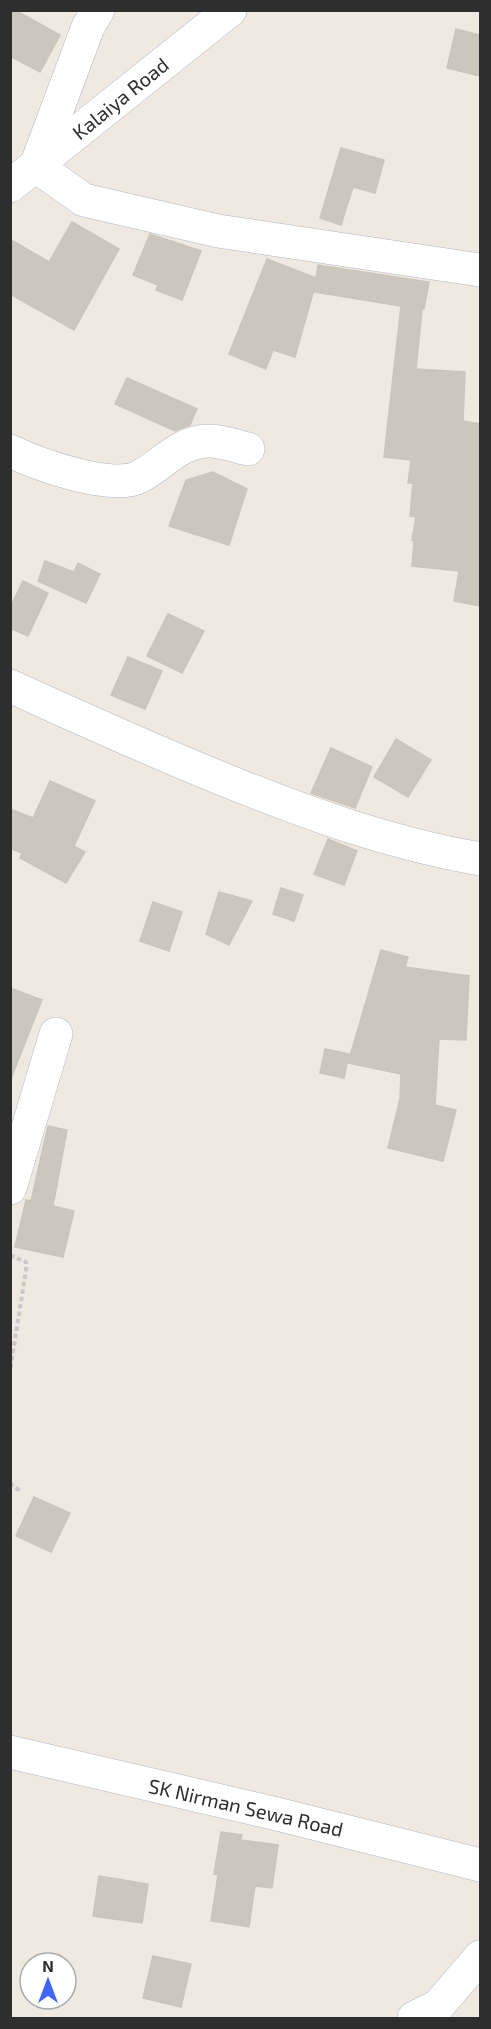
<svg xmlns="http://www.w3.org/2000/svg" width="491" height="2029" viewBox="0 0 491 2029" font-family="'Exo 2',sans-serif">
<rect width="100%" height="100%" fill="#efe9e1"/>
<g fill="#cbc7bf" stroke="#cbc5ba" stroke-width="1.5">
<path d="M 10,10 L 15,10 L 60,35 L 40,72 L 10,56 Z"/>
<path d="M 456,29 L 480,35 L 480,76 L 447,68 Z"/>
<path d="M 341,148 L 384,160 L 375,193 L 353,187 L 341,225 L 320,218 Z"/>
<path d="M 72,222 L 119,249 L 74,330 L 10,294 L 10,239 L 49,262 Z"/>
<path d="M 150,234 L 201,251 L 182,300 L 156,290 L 158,285 L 133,275 Z"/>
<path d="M 267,259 L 316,278 L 318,265 L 429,282 L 424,309 L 422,309 L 416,369 L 465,372 L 463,421 L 480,424 L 480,606 L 454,601 L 459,571 L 412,566 L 414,541 L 412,540 L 416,517 L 410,516 L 413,483 L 408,483 L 411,460 L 384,457 L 401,306 L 314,292 L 315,286 L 295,357 L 273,350 L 266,369 L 229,354 Z"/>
<path d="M 127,378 L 197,409 L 190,425 L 175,431 L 115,404 Z"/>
<path d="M 213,472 L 247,489 L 229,545 L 169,526 L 186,480 Z"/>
<path d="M 45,561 L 74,572 L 78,563 L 100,574 L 86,603 L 38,581 Z"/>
<path d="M 23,581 L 48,593 L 28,636 L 10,628 L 10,608 Z"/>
<path d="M 168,614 L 204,631 L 182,673 L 147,656 Z"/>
<path d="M 128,657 L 162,671 L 145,709 L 111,695 Z"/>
<path d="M 396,739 L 431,760 L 408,797 L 374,777 Z"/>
<path d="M 331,748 L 372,767 L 355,808 L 311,793 Z"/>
<path d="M 50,781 L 95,801 L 74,846 L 85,852 L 66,883 L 20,858 L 22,853 L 10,848 L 10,809 L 33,818 Z"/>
<path d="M 328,839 L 357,851 L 344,885 L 314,874 Z"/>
<path d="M 281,888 L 303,895 L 294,921 L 273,914 Z"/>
<path d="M 219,892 L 252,901 L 229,945 L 206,934 Z"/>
<path d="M 153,902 L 182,912 L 169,951 L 140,941 Z"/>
<path d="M 381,950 L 408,957 L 405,967 L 469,976 L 466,1040 L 439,1039 L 435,1105 L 456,1110 L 443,1161 L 388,1148 L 400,1099 L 401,1074 L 348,1063 Z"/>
<path d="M 10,988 L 42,1000 L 12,1076 L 10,1076 Z"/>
<path d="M 325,1049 L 349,1054 L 344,1078 L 320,1073 Z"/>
<path d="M 48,1126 L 67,1130 L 53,1206 L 74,1211 L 63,1257 L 15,1247 L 26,1200 L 31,1201 Z"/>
<path d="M 34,1497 L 70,1513 L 51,1552 L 16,1536 Z"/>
<path d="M 221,1832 L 242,1835 L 241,1840 L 278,1845 L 272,1888 L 255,1886 L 249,1927 L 211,1921 L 218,1875 L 214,1874 Z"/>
<path d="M 99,1876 L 148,1884 L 142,1923 L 93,1916 Z"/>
<path d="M 153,1956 L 191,1964 L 181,2007 L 143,1998 Z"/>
</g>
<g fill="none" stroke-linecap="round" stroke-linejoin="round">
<g stroke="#b4b7c1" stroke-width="34">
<g id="minor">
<path d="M 98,10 L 88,27 L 36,166 L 84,200 L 218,231 L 480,270"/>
<path d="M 10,451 C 37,464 111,491 139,477 C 162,465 179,442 207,441 C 220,440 235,446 248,449"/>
<path d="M 10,686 C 80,718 149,749 220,778 C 306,813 388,843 480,859"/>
<path d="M 10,1188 L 56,1034"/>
<path d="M 10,1752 L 277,1814 L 480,1865"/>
<path d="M 414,2018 L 438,2006 L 480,1957"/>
</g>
</g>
<g stroke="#b4b7c1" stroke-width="34">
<path id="secondary" d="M 10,186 L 230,10"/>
</g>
<g stroke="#c9c9c9" stroke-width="4" stroke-dasharray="4.5 3" stroke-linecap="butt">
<path d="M 10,1255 L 26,1262 L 26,1270 L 10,1371"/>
<path d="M 10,1483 L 20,1491"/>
</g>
<use href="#minor" stroke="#fff" stroke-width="33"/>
<use href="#secondary" stroke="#fff" stroke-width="33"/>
</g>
<g text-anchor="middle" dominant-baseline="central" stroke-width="4.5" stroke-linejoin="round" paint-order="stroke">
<g font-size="20" fill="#2e2e2e" stroke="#fff">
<text transform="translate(120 98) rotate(-39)">Kalaiya Road</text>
<text transform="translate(246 1807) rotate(13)">SK Nirman Sewa Road</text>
</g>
</g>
<rect width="491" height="2029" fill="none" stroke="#2e2e2e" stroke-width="24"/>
<g transform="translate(48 1981)"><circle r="28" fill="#ffffff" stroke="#ababab" stroke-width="1.5"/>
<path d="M0-4.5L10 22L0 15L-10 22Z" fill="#4264fb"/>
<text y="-9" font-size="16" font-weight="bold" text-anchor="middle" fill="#2e2e2e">N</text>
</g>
</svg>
